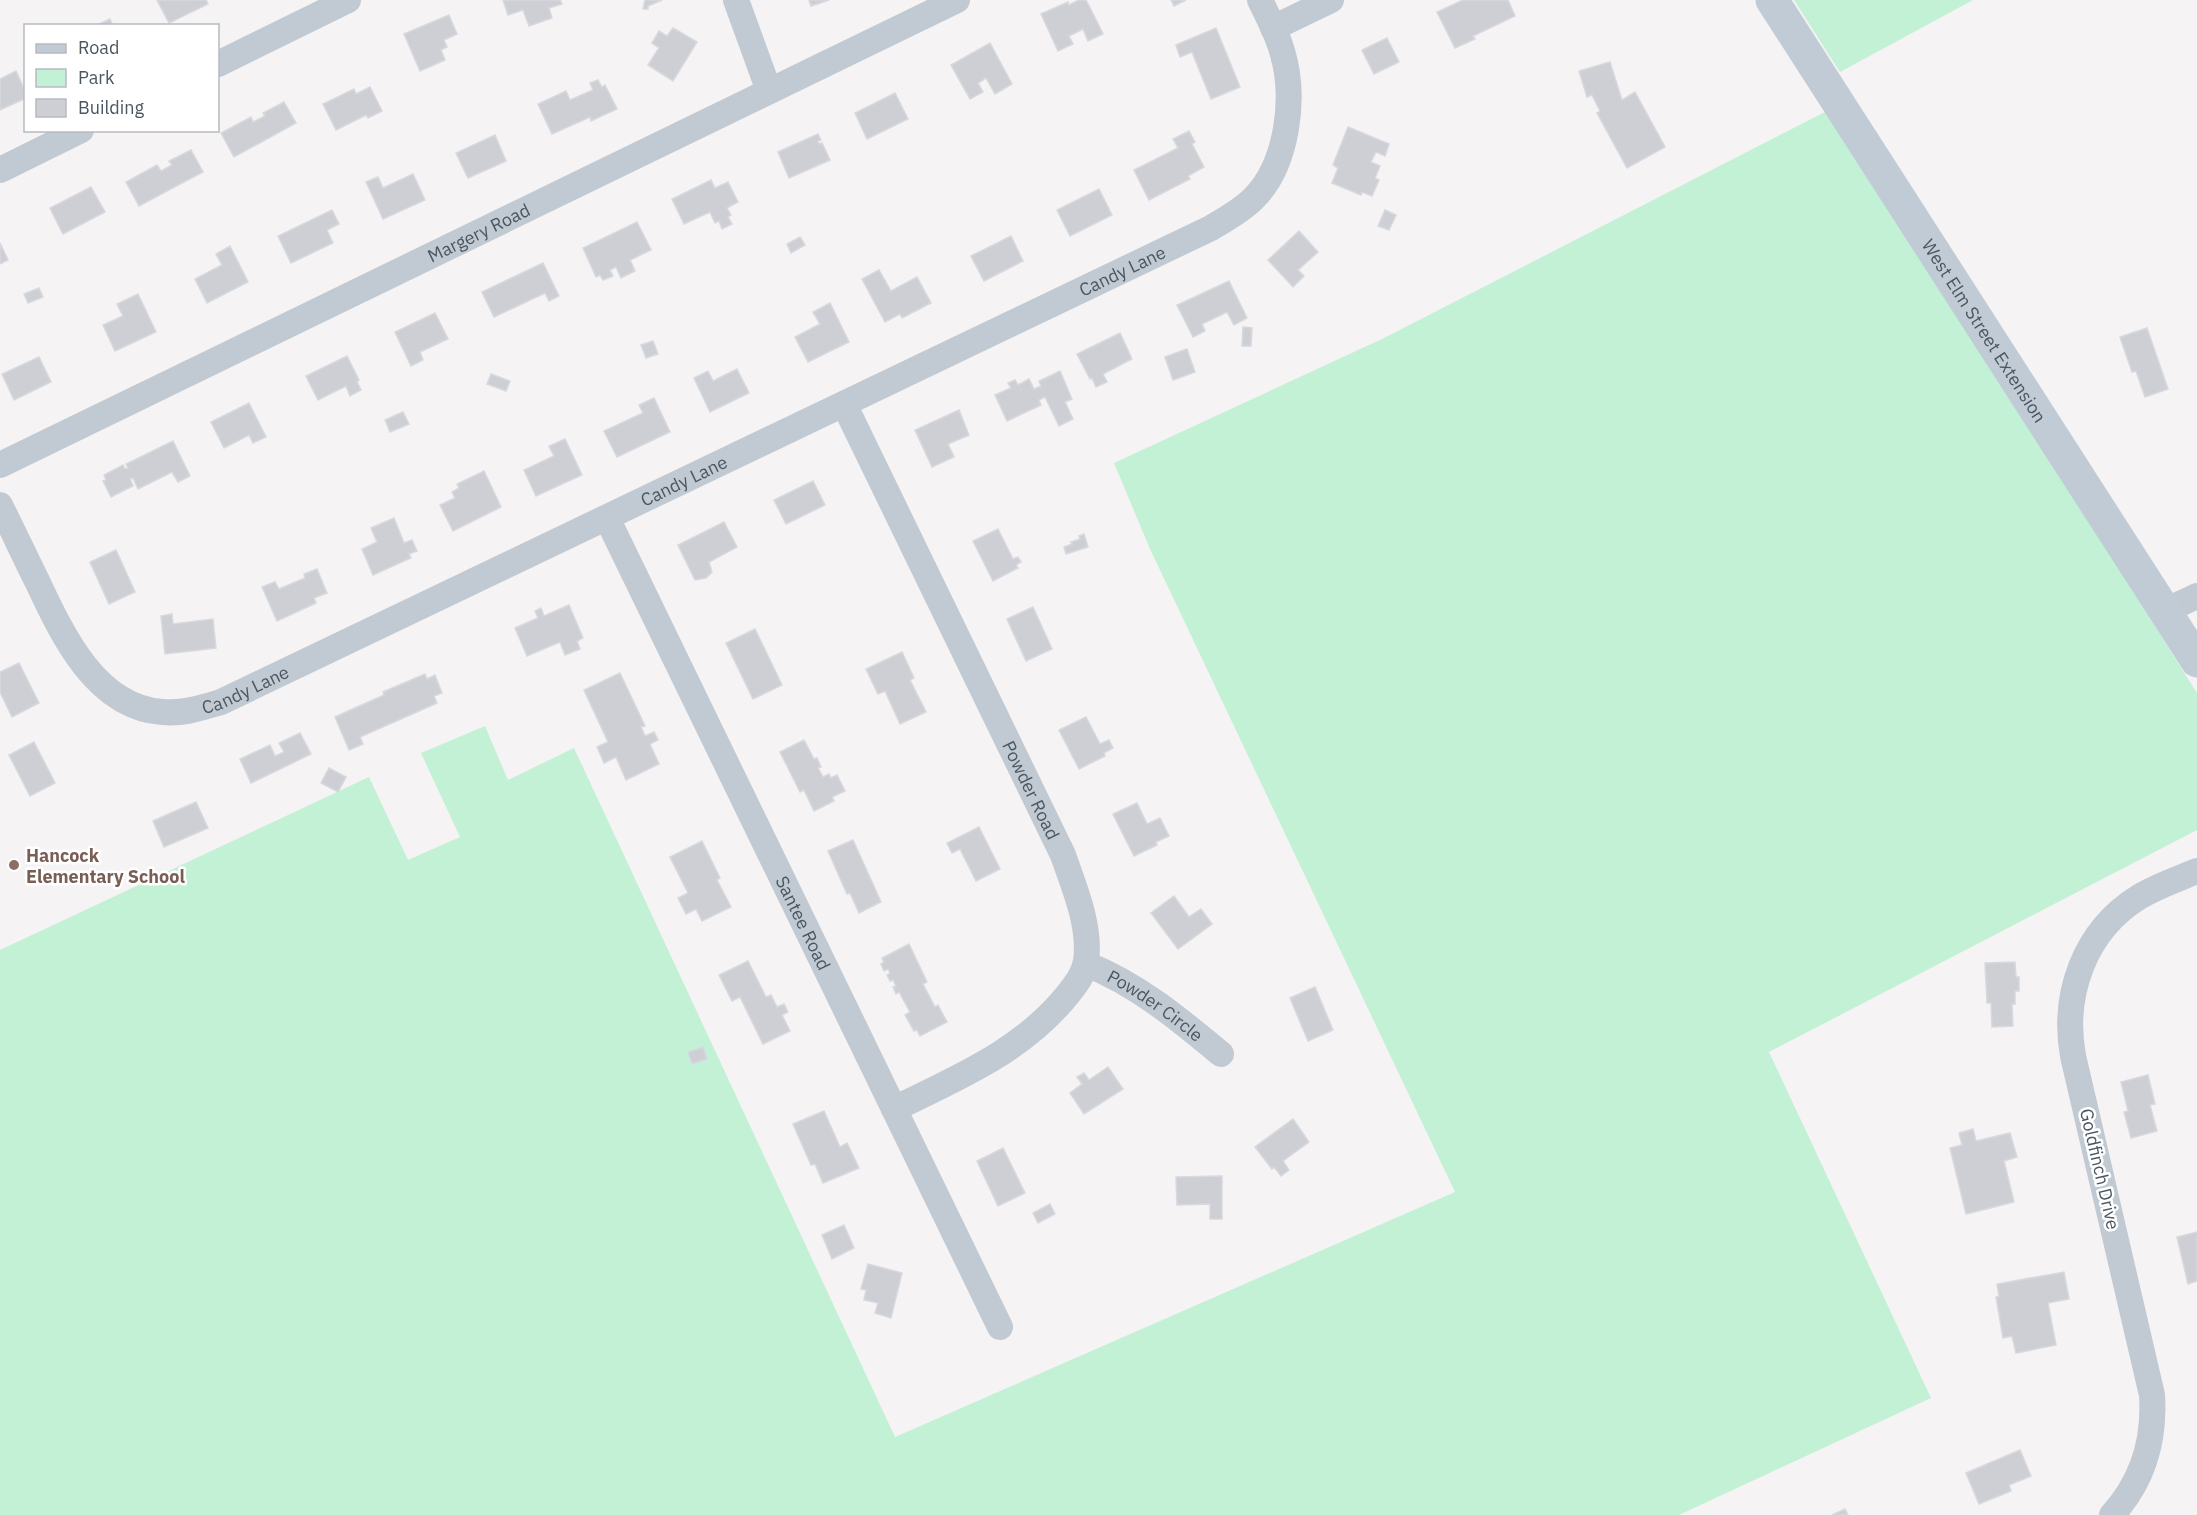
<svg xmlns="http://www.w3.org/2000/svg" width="2197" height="1515" viewBox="0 0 2197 1515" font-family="'IBM Plex Sans',sans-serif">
<rect width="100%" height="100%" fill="#f5f3f3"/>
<g fill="#c3f1d5">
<path d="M 1794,0 L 1973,0 L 1840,72 Z"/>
<path d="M 1827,111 L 1892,209 L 2197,693 L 2197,830 L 1769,1052 L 1931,1398 L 1679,1515 L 0,1515 L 0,950 L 369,777 L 408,860 L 460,837 L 421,753 L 485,726 L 508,780 L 574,748 L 895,1437 L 1455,1192 L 1150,549 L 1114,463 L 1382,339 Z"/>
</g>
<g fill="#cdcfd5" stroke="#d7d9de" stroke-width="1.5">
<path d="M 157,0 L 206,0 L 208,4 L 169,23 Z"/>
<path d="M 503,0 L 560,0 L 562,4 L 549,8 L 552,18 L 529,26 L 523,10 L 508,15 Z"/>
<path d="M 645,0 L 662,0 L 648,6 L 648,9 L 643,9 Z"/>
<path d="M 809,0 L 829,0 L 811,6 Z"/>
<path d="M 1079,0 L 1086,0 L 1103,34 L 1088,41 L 1083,29 L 1069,36 L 1073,44 L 1058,51 L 1041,14 L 1068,2 L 1069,5 Z"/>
<path d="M 1171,0 L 1186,0 L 1174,6 Z"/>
<path d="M 1463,0 L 1508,0 L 1515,16 L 1473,36 L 1475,39 L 1455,48 L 1437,12 Z"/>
<path d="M 449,15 L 457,34 L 444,40 L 447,47 L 441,50 L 445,60 L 420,71 L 404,34 Z"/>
<path d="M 110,19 L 113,26 L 95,26 Z"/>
<path d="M 673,28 L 697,42 L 673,81 L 648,65 L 659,48 L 652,43 L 659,31 L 667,36 Z"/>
<path d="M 1216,28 L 1240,87 L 1211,99 L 1192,52 L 1180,57 L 1176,45 Z"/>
<path d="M 1387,38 L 1399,62 L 1374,74 L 1362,50 Z"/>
<path d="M 990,43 L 1012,84 L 995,94 L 986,78 L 978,83 L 983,92 L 970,99 L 951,65 Z"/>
<path d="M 1610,62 L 1622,100 L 1635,92 L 1665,147 L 1627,168 L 1597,113 L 1600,111 L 1592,95 L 1587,97 L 1579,71 Z"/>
<path d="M 16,71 L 26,93 L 26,98 L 0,110 L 0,79 Z"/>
<path d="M 598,80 L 602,87 L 605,85 L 617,109 L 591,121 L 590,117 L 552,134 L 538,104 L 566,91 L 570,100 L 593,90 L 590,83 Z"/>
<path d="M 370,87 L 382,111 L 368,118 L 366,115 L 336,130 L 323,104 L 354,89 L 356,94 Z"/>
<path d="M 895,93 L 908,119 L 867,139 L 855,113 Z"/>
<path d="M 284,102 L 296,123 L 234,157 L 221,133 L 251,117 L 253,122 L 265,116 L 263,113 Z"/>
<path d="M 1348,127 L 1389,144 L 1385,156 L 1376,152 L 1371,162 L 1380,166 L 1375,178 L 1379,180 L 1372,196 L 1362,192 L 1361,195 L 1332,183 L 1338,168 L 1333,165 Z"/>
<path d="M 1189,131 L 1195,142 L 1192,144 L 1204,167 L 1188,176 L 1190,179 L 1149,200 L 1134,170 L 1178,148 L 1173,139 Z"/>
<path d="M 818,134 L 821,140 L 818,141 L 819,144 L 822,143 L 830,160 L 789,178 L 778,152 Z"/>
<path d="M 495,135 L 506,161 L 468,178 L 456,153 Z"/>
<path d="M 191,150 L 203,172 L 139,206 L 126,182 L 157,165 L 161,171 L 172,165 L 169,161 Z"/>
<path d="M 413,174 L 425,200 L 383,219 L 366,182 L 378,177 L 383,188 Z"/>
<path d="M 711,180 L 715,188 L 728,182 L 738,202 L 727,208 L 731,215 L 728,217 L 732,224 L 722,229 L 719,221 L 715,223 L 710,212 L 684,224 L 672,199 Z"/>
<path d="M 91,187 L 105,212 L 63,234 L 50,208 Z"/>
<path d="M 1099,189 L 1112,215 L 1070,236 L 1057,210 Z"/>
<path d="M 332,210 L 339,224 L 327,230 L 333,243 L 291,263 L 278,236 Z"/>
<path d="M 1385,210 L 1396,215 L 1389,230 L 1378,226 Z"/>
<path d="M 637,222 L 651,250 L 630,260 L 635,271 L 621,278 L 616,267 L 610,270 L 613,276 L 603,280 L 600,275 L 596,277 L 583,248 Z"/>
<path d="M 1299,231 L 1318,252 L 1298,270 L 1304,276 L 1293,287 L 1268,260 Z"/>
<path d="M 1011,236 L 1023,261 L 984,281 L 971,256 Z"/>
<path d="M 800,237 L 805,245 L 791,253 L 787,244 Z"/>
<path d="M 0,243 L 8,260 L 0,264 Z"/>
<path d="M 230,246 L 248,282 L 207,303 L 195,279 L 222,265 L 216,254 Z"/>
<path d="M 543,263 L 559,296 L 549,301 L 545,293 L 494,317 L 482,292 Z"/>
<path d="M 879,270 L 891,291 L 917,277 L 931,303 L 902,318 L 900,314 L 885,322 L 862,279 Z"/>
<path d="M 1229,281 L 1247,318 L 1234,325 L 1227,312 L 1202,324 L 1205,331 L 1193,337 L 1177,305 Z"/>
<path d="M 39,288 L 43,297 L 28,303 L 24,294 Z"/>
<path d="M 138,294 L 156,332 L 115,351 L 103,325 L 123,316 L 117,304 Z"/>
<path d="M 830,303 L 849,342 L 808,362 L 795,337 L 820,324 L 813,312 Z"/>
<path d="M 435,313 L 448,339 L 420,352 L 423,360 L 411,366 L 395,332 Z"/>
<path d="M 1243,327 L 1252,328 L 1251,346 L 1242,346 Z"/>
<path d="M 2147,328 L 2168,389 L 2145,397 L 2136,371 L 2132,372 L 2120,337 Z"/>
<path d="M 1120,333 L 1132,359 L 1103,374 L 1107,382 L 1096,387 L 1092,378 L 1090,379 L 1077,354 Z"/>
<path d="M 653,341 L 658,354 L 646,358 L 641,345 Z"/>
<path d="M 1187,349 L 1195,372 L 1173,380 L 1165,357 Z"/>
<path d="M 347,356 L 359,380 L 357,382 L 361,390 L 350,396 L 346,386 L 318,400 L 306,376 Z"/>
<path d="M 39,357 L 51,382 L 14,400 L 2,374 Z"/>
<path d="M 737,369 L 749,393 L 710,412 L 694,378 L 708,371 L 713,381 Z"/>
<path d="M 1060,371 L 1072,399 L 1065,402 L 1073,419 L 1059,426 L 1045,397 L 1039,400 L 1041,405 L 1007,421 L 995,395 L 1011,388 L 1008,383 L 1015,380 L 1018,385 L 1029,379 L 1034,389 L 1041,386 L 1039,381 Z"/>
<path d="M 491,374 L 510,381 L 506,391 L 487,384 Z"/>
<path d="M 654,398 L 670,432 L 617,457 L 604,431 L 643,413 L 639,405 Z"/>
<path d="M 249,403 L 266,437 L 253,443 L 249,435 L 224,448 L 211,422 Z"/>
<path d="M 959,410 L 969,435 L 948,444 L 954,457 L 932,467 L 915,430 Z"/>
<path d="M 403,412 L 409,424 L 390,432 L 385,420 Z"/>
<path d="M 565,439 L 582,475 L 536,496 L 524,470 L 554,456 L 549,446 Z"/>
<path d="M 173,441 L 190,476 L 178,482 L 172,472 L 138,489 L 133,478 L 130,479 L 133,486 L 111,497 L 103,481 L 106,480 L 104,475 L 123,465 L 125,469 L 128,468 L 126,464 Z"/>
<path d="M 484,471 L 501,507 L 453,531 L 440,505 L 455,498 L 452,492 L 459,488 L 457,484 Z"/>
<path d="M 813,481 L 825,505 L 786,524 L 774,500 Z"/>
<path d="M 394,518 L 404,543 L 412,540 L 417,551 L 409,554 L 411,558 L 373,575 L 362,549 L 377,542 L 371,528 Z"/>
<path d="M 724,522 L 737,547 L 709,562 L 712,572 L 706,578 L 695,580 L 678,545 Z"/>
<path d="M 998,529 L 1013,559 L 1018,557 L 1021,562 L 1016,565 L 1018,568 L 993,581 L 973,541 Z"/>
<path d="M 1084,534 L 1088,547 L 1066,554 L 1064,547 L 1072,544 L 1071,542 L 1080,539 L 1079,536 Z"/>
<path d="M 116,550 L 135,592 L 109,604 L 90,562 Z"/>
<path d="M 317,569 L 327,593 L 314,598 L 316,603 L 277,621 L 262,587 L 275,582 L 279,589 L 305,578 L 304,574 Z"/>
<path d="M 569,605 L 583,638 L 577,641 L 580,649 L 565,655 L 560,642 L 527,656 L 515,628 L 538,618 L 535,611 L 541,608 L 544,616 Z"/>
<path d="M 1033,607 L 1052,649 L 1026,661 L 1007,619 Z"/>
<path d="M 172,614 L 173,624 L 213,619 L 216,648 L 165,654 L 161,616 Z"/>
<path d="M 755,629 L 782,685 L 753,699 L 726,643 Z"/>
<path d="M 902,652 L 914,678 L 910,680 L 926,712 L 900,724 L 885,691 L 878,694 L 866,669 Z"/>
<path d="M 19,663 L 39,703 L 12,717 L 0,692 L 0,672 Z"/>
<path d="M 620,673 L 645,726 L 641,727 L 645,736 L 654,732 L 658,740 L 650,744 L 659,764 L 626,780 L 616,757 L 604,763 L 597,747 L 608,742 L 584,690 Z"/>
<path d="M 425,674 L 427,679 L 435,675 L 442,693 L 434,696 L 437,703 L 360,737 L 363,744 L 349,750 L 335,717 L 384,695 L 383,692 Z"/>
<path d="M 1086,717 L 1100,744 L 1109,740 L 1113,748 L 1104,753 L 1105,756 L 1079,769 L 1059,730 Z"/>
<path d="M 300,733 L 311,754 L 251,783 L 240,759 L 270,745 L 275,756 L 284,752 L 279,743 Z"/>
<path d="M 804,740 L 814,759 L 817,758 L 821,767 L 818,768 L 823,777 L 829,774 L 831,778 L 837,775 L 845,791 L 832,797 L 834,801 L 814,811 L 804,790 L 800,792 L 780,752 Z"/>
<path d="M 34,742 L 55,783 L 30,796 L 9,755 Z"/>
<path d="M 329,768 L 346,777 L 338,792 L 321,783 Z"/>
<path d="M 196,802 L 208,828 L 164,847 L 153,821 Z"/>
<path d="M 1137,803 L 1147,824 L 1160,818 L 1169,836 L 1156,842 L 1157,845 L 1134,856 L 1113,814 Z"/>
<path d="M 979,827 L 1000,869 L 976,881 L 960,849 L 952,853 L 947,843 Z"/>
<path d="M 853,840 L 881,902 L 859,913 L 850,893 L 847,894 L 828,851 Z"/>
<path d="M 702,841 L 720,878 L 717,880 L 731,907 L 702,921 L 696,909 L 686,914 L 678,898 L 688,893 L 670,857 Z"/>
<path d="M 1174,896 L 1189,917 L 1201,909 L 1212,924 L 1178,949 L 1151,913 Z"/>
<path d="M 909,944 L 927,982 L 923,984 L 935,1007 L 938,1005 L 947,1022 L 920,1036 L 917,1030 L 914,1031 L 905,1015 L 910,1012 L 899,992 L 896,994 L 893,987 L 896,986 L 893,980 L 890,981 L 887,975 L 890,973 L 888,969 L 884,971 L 881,964 L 884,962 L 882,958 Z"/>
<path d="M 748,961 L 766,997 L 771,995 L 777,1007 L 784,1004 L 788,1012 L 782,1015 L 790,1031 L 763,1044 L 740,997 L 732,1001 L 719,975 Z"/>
<path d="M 2015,962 L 2016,977 L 2019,977 L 2019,991 L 2015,991 L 2015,1004 L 2012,1004 L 2013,1026 L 1992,1027 L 1991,1003 L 1987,1003 L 1985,963 Z"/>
<path d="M 1315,987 L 1333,1030 L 1308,1041 L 1290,998 Z"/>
<path d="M 703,1047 L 707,1059 L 692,1064 L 688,1052 Z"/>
<path d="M 1108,1067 L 1123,1089 L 1084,1114 L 1070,1093 L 1082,1084 L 1077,1077 L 1084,1073 L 1089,1080 Z"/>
<path d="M 2148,1075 L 2155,1104 L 2150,1105 L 2157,1131 L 2131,1138 L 2124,1112 L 2128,1111 L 2121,1082 Z"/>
<path d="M 824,1111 L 840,1147 L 847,1143 L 859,1168 L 823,1183 L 815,1164 L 811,1165 L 793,1124 Z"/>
<path d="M 1293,1119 L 1309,1142 L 1283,1161 L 1289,1170 L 1281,1176 L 1274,1167 L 1272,1169 L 1255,1147 Z"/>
<path d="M 1973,1129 L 1976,1141 L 2010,1133 L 2017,1157 L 2004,1161 L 2014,1202 L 1966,1214 L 1950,1148 L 1962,1145 L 1959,1133 Z"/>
<path d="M 1003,1148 L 1025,1193 L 998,1206 L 977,1161 Z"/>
<path d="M 1222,1176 L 1222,1219 L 1210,1219 L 1210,1204 L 1177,1205 L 1176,1177 Z"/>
<path d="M 1050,1204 L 1055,1214 L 1038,1223 L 1033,1213 Z"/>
<path d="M 844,1225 L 854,1248 L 832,1259 L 822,1235 Z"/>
<path d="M 2197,1232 L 2197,1281 L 2188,1284 L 2177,1237 Z"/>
<path d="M 868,1264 L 902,1273 L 891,1318 L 875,1313 L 878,1303 L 864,1300 L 866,1290 L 861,1289 Z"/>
<path d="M 2064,1272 L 2069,1299 L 2048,1303 L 2056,1345 L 2016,1353 L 2012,1336 L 2003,1338 L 1996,1297 L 1999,1296 L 1997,1284 Z"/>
<path d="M 2020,1450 L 2031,1476 L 2009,1485 L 2011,1491 L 1979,1504 L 1966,1473 Z"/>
<path d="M 1845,1509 L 1848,1515 L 1832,1515 Z"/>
</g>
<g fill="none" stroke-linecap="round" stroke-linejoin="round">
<g stroke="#c1cad2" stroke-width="26">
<path d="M 736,0 L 769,91"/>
<path d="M 1273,28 L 1331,0"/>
<path d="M 218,64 L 348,0"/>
<path d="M 0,170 L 81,130"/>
<path id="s1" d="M 844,404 L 1063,855 C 1074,887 1091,926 1086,961 C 1084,974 1076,984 1069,993 C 1023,1051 959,1077 894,1109"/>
<path id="s2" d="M 0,465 L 957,0"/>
<path id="s3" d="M 0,505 C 13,531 25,557 38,583 C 63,636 96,707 162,712 C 183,714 201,708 221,702 L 1211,228 C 1226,219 1241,211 1253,199 C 1288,165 1296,96 1282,51 C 1277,33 1268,17 1260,0"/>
<path id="s4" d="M 607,518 L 1000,1327"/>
<path d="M 2165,611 L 2197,596"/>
<path id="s5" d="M 1086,964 C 1137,984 1179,1019 1221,1054"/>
<path d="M 2112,1515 C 2143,1481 2155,1441 2152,1395 L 2073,1056 C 2062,995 2084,931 2139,897 C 2157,886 2178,879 2197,871"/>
</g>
<path stroke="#c1cbd6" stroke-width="33" id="s6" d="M 1772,0 L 2197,661"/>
</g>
<circle fill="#8d6e63" stroke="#fff" stroke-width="2" cx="14" cy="865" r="6"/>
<g text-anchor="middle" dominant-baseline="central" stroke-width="5" stroke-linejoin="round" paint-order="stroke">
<g font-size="18" fill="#4a5661" stroke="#fff">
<text stroke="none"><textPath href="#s2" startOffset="532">Margery Road</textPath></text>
<text stroke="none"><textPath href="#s3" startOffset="1334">Candy Lane</textPath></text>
<text stroke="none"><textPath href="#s6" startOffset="393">West Elm Street Extension</textPath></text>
<text stroke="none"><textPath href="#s3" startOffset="848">Candy Lane</textPath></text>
<text stroke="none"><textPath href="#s3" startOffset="362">Candy Lane</textPath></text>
<text stroke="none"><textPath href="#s1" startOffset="429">Powder Road</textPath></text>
<text stroke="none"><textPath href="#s4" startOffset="450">Santee Road</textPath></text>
<text stroke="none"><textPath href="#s5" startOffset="81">Powder Circle</textPath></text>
<text transform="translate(2100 1169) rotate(77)">Goldfinch Drive</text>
</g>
<g font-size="18" font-weight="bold" fill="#785e54" stroke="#fff" text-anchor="start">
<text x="26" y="855">Hancock<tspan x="26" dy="21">Elementary School</tspan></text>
</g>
</g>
<rect x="24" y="24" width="195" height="108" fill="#ffffff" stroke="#b7bbc0" stroke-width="1.5"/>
<rect x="36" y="44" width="30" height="9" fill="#c1cbd6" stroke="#b7bbc0" stroke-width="1.5"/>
<text x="78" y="54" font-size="18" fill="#4a5661">Road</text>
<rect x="36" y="69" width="30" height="18" fill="#c3f1d5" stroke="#b7bbc0" stroke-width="1.5"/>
<text x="78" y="84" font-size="18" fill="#4a5661">Park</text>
<rect x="36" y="99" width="30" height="18" fill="#cdcfd5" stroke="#b7bbc0" stroke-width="1.5"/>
<text x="78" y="114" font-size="18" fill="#4a5661">Building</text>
</svg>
